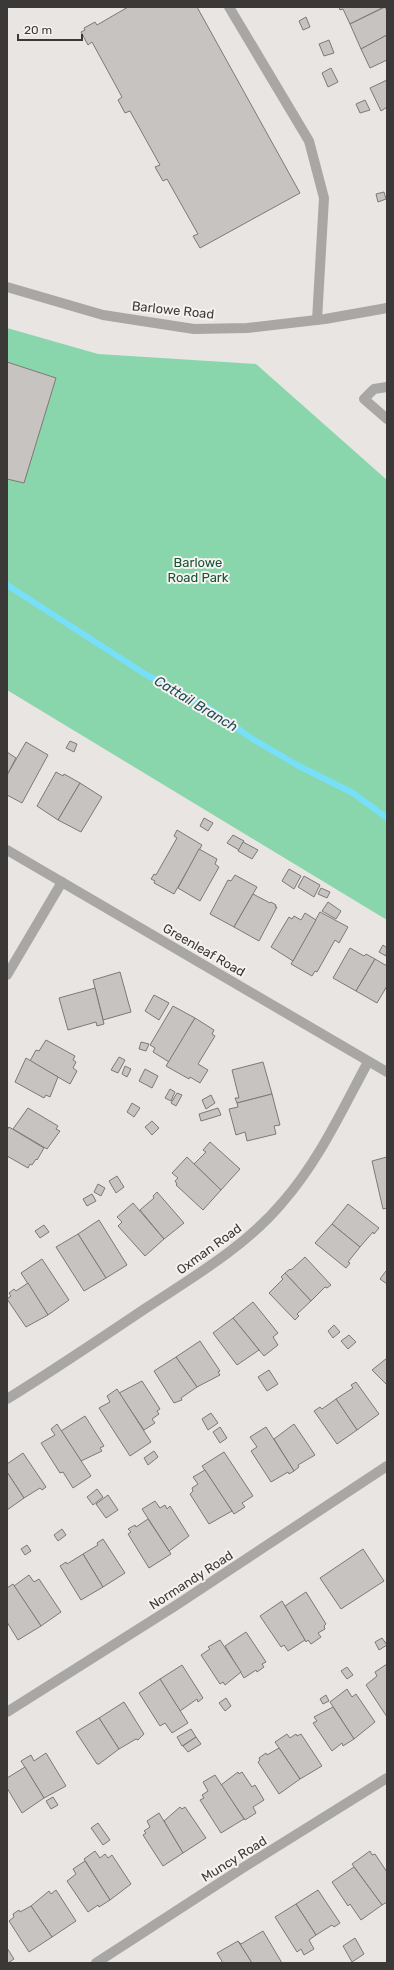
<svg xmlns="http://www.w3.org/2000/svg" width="394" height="1970" viewBox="0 0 394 1970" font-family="Rubik,sans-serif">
<rect width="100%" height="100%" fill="#e9e5e2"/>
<path fill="#89d6ac" d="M 7,328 L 98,354 L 256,364 L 387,480 L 387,920 L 7,690 Z"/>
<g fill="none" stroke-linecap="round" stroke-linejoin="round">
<path stroke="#78dffa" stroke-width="6" d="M 7,585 L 145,674 L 209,708 L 251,738 L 297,765 L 353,793 L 387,818"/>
</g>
<g fill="#c7c3c0" stroke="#7c7976">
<path d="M 128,7 L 197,7 L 300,193 L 200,248 L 193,236 L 198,234 L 167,179 L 163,181 L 155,167 L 160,165 L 130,111 L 125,113 L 118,100 L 122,97 L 92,42 L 88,45 L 81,32 L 85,30 L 84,28 L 95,22 L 97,25 Z"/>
<path d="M 339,7 L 384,7 L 350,24 L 343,9 L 340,10 Z"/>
<path d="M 385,7 L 387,11 L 387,35 L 361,49 L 350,24 Z"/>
<path d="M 306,17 L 310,27 L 303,30 L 299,21 Z"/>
<path d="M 387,35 L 387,60 L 370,68 L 361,49 Z"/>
<path d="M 329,40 L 334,53 L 324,56 L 319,44 Z"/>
<path d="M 331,68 L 338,82 L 328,87 L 322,73 Z"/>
<path d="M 387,80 L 387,107 L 381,111 L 370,88 Z"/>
<path d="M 365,100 L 370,110 L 360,113 L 356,104 Z"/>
<path d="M 384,192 L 386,199 L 378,202 L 376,194 Z"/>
<path d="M 7,362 L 56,378 L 24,483 L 7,479 Z"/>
<path d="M 70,741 L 77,744 L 74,752 L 66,748 Z"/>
<path d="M 26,742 L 48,755 L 22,803 L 7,795 L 7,775 Z"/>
<path d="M 7,752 L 16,758 L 7,775 Z"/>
<path d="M 56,772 L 63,776 L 64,774 L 80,783 L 58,820 L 37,806 Z"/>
<path d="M 80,783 L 102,797 L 81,832 L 58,820 Z"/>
<path d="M 204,818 L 213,823 L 208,831 L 200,826 Z"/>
<path d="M 177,830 L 202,845 L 174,894 L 154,883 L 155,881 L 151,879 L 154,874 L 156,875 L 177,838 L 174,836 Z"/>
<path d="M 233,835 L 244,841 L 239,850 L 227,843 Z"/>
<path d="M 243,842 L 258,850 L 252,859 L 238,851 Z"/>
<path d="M 199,849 L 217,859 L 215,864 L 219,867 L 200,901 L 178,888 Z"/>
<path d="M 289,869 L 301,876 L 294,889 L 282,881 Z"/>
<path d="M 235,875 L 257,887 L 234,927 L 210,914 L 228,880 L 231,881 Z"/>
<path d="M 304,876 L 320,885 L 314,897 L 298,887 Z"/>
<path d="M 321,888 L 330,892 L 327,898 L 318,894 Z"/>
<path d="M 253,894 L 270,903 L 271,902 L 276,905 L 275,907 L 277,907 L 259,941 L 234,927 Z"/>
<path d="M 328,902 L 341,911 L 336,919 L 322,911 Z"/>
<path d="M 320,912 L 348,927 L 339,943 L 335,940 L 317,972 L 315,971 L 312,976 L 291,964 Z"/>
<path d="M 305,913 L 316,920 L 293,961 L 271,947 L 289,917 L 292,919 L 294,916 L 301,920 Z"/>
<path d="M 383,945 L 387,948 L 386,956 L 379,952 Z"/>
<path d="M 350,948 L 364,956 L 366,954 L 375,959 L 356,991 L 333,978 Z"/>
<path d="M 375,959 L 387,966 L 387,986 L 377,1003 L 356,991 Z"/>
<path d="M 120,972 L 131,1012 L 103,1020 L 93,980 Z"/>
<path d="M 95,988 L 104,1024 L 97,1026 L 96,1022 L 68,1030 L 59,998 Z"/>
<path d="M 154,995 L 169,1003 L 159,1020 L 145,1011 Z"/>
<path d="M 173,1006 L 195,1018 L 169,1062 L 153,1052 L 155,1048 L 150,1045 Z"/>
<path d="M 195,1018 L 214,1030 L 212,1034 L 215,1036 L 198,1064 L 208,1070 L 200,1083 L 190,1077 L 189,1079 L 166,1066 Z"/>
<path d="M 46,1040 L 75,1056 L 73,1060 L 76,1062 L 73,1068 L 77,1071 L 70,1084 L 30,1061 L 36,1050 L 39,1051 Z"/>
<path d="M 141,1042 L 149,1044 L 146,1051 L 139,1049 Z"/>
<path d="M 119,1057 L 125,1060 L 118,1073 L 111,1070 Z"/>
<path d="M 26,1058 L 58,1077 L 50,1097 L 46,1095 L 44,1098 L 15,1082 Z"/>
<path d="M 263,1062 L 272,1094 L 237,1103 L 235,1098 L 239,1098 L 232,1070 Z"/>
<path d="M 125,1066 L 131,1069 L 127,1077 L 122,1074 Z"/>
<path d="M 145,1069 L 158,1076 L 152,1088 L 139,1081 Z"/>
<path d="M 170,1089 L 175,1092 L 171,1101 L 165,1098 Z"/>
<path d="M 177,1093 L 182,1095 L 176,1106 L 171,1103 Z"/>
<path d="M 272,1094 L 280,1125 L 274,1126 L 276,1134 L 247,1141 L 245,1132 L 236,1135 L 229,1109 L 238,1107 L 237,1103 Z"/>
<path d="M 211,1095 L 215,1103 L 206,1109 L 202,1100 Z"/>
<path d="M 132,1103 L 140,1108 L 134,1117 L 127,1112 Z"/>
<path d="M 28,1108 L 58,1126 L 56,1129 L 60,1131 L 47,1149 L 13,1129 Z"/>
<path d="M 218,1108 L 221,1115 L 201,1121 L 199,1114 Z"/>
<path d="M 152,1121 L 159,1128 L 152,1135 L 145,1127 Z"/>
<path d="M 9,1127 L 44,1148 L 37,1160 L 36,1159 L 32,1165 L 30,1164 L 28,1168 L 7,1156 L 7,1130 Z"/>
<path d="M 210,1142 L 240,1169 L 221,1190 L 194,1164 L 206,1152 L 203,1150 Z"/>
<path d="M 187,1157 L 221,1190 L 203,1210 L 176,1185 L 177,1184 L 175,1181 L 178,1178 L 172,1173 Z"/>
<path d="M 387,1157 L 387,1208 L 383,1209 L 372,1161 Z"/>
<path d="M 117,1176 L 124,1187 L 116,1193 L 109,1181 Z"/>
<path d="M 98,1184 L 105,1188 L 101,1196 L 94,1192 Z"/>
<path d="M 157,1192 L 184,1223 L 164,1239 L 140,1210 L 154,1198 L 153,1196 Z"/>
<path d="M 92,1194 L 96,1201 L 87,1206 L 83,1199 Z"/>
<path d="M 133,1203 L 164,1239 L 145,1256 L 118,1226 L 122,1222 L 117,1217 Z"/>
<path d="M 348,1204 L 379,1228 L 374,1234 L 373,1232 L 360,1247 L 332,1224 Z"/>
<path d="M 99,1220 L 127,1265 L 106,1278 L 78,1234 Z"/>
<path d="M 332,1224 L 360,1247 L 348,1262 L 350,1263 L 346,1268 L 315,1243 Z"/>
<path d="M 44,1225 L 49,1232 L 40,1238 L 35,1231 Z"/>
<path d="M 78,1234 L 106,1278 L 84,1291 L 56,1247 Z"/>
<path d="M 305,1257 L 331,1285 L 327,1288 L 325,1287 L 311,1301 L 285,1273 L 290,1269 L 291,1270 Z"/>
<path d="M 42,1259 L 69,1300 L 48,1315 L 21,1273 Z"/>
<path d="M 386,1271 L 387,1272 L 387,1284 L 380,1279 Z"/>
<path d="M 285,1273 L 311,1301 L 297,1314 L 299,1316 L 295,1320 L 269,1293 L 283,1279 L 281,1277 Z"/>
<path d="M 28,1283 L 48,1315 L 26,1327 L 7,1299 L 11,1296 L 9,1293 L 14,1289 L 16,1291 Z"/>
<path d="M 253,1302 L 278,1333 L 273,1337 L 278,1345 L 264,1356 L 233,1318 Z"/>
<path d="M 233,1318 L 259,1350 L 237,1365 L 213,1333 Z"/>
<path d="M 334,1325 L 340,1332 L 333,1338 L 328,1331 Z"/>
<path d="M 349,1335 L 356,1342 L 348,1349 L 341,1341 Z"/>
<path d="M 200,1341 L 220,1371 L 218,1372 L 220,1375 L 197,1387 L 176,1357 Z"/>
<path d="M 176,1357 L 197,1387 L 181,1398 L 182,1400 L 174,1403 L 154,1371 Z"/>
<path d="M 387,1358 L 387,1385 L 372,1370 Z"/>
<path d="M 269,1370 L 278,1384 L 267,1391 L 258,1377 Z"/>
<path d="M 142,1381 L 160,1409 L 157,1411 L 159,1414 L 152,1419 L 155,1423 L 144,1430 L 119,1393 Z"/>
<path d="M 356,1382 L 379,1414 L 357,1430 L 336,1399 L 353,1388 L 351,1385 Z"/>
<path d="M 117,1389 L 151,1442 L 130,1456 L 99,1408 L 110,1402 L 107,1396 Z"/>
<path d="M 336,1399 L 357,1430 L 337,1444 L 314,1411 L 320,1407 L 322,1409 Z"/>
<path d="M 211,1413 L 218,1423 L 208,1430 L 202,1419 Z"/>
<path d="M 85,1416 L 104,1446 L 100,1448 L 102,1451 L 81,1461 L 61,1431 Z"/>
<path d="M 57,1424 L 91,1476 L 73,1488 L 63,1472 L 60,1473 L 41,1443 L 55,1435 L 51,1429 Z"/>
<path d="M 294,1424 L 315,1455 L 298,1465 L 299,1467 L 294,1471 L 274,1439 Z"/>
<path d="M 220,1427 L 227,1438 L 220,1443 L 213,1432 Z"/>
<path d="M 266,1427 L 294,1471 L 289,1474 L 288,1472 L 271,1482 L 251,1451 L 257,1447 L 250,1437 Z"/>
<path d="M 154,1451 L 158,1457 L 148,1465 L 144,1458 Z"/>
<path d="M 224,1452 L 253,1496 L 242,1503 L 245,1507 L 234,1514 L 202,1466 Z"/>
<path d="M 23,1453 L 46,1487 L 42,1490 L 40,1488 L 24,1498 L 7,1472 L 7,1464 Z"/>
<path d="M 205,1470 L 232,1511 L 209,1524 L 190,1494 L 193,1491 L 192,1488 L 198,1484 L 193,1477 Z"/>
<path d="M 7,1472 L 24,1498 L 7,1510 Z"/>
<path d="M 97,1489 L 103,1497 L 93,1505 L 87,1497 Z"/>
<path d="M 108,1495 L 118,1510 L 106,1518 L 96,1504 Z"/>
<path d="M 155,1501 L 160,1508 L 165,1505 L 167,1509 L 170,1506 L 189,1536 L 169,1551 L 142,1509 Z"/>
<path d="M 148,1519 L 171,1554 L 149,1568 L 128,1534 L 131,1532 L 128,1529 L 135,1525 L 136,1527 Z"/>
<path d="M 62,1529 L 66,1535 L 58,1541 L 54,1535 Z"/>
<path d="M 103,1539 L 125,1573 L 103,1587 L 83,1554 L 98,1545 L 97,1543 Z"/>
<path d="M 27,1545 L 31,1551 L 25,1555 L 21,1549 Z"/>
<path d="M 363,1549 L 384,1581 L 341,1609 L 320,1578 Z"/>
<path d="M 83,1554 L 103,1587 L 81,1600 L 60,1566 L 66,1562 L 67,1564 Z"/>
<path d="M 29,1575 L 34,1582 L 39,1579 L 61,1612 L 41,1626 L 14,1586 Z"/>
<path d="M 13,1584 L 41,1626 L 18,1640 L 7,1622 L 7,1588 Z"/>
<path d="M 306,1592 L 326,1624 L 324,1626 L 325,1629 L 318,1633 L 321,1637 L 311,1644 L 308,1640 L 306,1642 L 285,1606 Z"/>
<path d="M 282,1601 L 305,1640 L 288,1651 L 284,1645 L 281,1647 L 260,1616 Z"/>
<path d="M 246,1632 L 266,1662 L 262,1664 L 264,1667 L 257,1672 L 256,1670 L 244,1678 L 225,1646 Z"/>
<path d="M 382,1638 L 387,1645 L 379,1650 L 375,1642 Z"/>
<path d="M 220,1640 L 241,1672 L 225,1685 L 223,1682 L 220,1684 L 201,1655 L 210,1649 L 208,1647 Z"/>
<path d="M 387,1664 L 387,1717 L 366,1685 L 377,1676 L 375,1672 Z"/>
<path d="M 182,1665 L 203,1698 L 198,1702 L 197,1699 L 180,1711 L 160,1679 Z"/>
<path d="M 347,1667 L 353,1675 L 347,1679 L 341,1671 Z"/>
<path d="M 160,1679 L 188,1723 L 172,1733 L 165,1723 L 160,1726 L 139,1693 Z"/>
<path d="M 347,1689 L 352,1697 L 356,1694 L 375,1722 L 354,1739 L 330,1702 Z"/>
<path d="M 326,1695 L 329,1701 L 323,1704 L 320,1699 Z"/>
<path d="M 226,1698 L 231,1706 L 225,1711 L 219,1703 Z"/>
<path d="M 124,1702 L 144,1734 L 138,1740 L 136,1739 L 119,1749 L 99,1718 Z"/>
<path d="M 333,1707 L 354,1739 L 343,1746 L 342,1743 L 332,1751 L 313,1723 L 317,1721 L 314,1717 Z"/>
<path d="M 99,1718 L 119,1749 L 99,1764 L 97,1764 L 76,1732 Z"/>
<path d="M 191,1729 L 196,1737 L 182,1746 L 177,1737 Z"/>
<path d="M 287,1734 L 290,1738 L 296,1734 L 297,1736 L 301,1734 L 322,1766 L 300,1779 L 275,1742 Z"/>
<path d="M 196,1737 L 201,1744 L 188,1752 L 183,1746 Z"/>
<path d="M 279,1748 L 300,1779 L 279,1794 L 258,1762 L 260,1760 L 259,1758 L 266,1753 L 267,1755 Z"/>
<path d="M 46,1753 L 66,1786 L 44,1798 L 21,1761 L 31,1755 L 34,1761 Z"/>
<path d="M 25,1767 L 44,1798 L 22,1813 L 7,1788 L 7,1778 Z"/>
<path d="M 238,1772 L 239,1774 L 242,1772 L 252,1787 L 255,1785 L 264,1800 L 253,1807 L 256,1813 L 245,1820 L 221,1785 Z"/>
<path d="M 215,1775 L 244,1819 L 221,1833 L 200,1800 L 204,1798 L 202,1795 L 208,1791 L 203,1782 Z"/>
<path d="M 53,1797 L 58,1805 L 51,1809 L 46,1801 Z"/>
<path d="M 180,1807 L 182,1809 L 185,1807 L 206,1838 L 183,1853 L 164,1821 Z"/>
<path d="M 159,1813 L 183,1853 L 163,1866 L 143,1835 L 146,1833 L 144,1831 L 150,1827 L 147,1821 Z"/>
<path d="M 98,1823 L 110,1840 L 103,1845 L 91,1828 Z"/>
<path d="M 95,1851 L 100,1858 L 105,1854 L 108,1858 L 112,1855 L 131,1884 L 110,1900 L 84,1859 Z"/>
<path d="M 370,1851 L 372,1855 L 375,1854 L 387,1872 L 387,1902 L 382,1905 L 352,1864 Z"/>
<path d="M 85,1861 L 110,1900 L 99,1907 L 98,1905 L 88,1912 L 67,1881 L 76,1874 L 73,1869 Z"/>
<path d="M 354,1867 L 382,1905 L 361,1920 L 350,1904 L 348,1906 L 332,1882 Z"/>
<path d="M 56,1890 L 76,1921 L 52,1937 L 31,1906 L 49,1891 L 51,1894 Z"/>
<path d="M 318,1890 L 340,1923 L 334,1927 L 332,1925 L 316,1935 L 296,1904 Z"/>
<path d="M 296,1904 L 316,1935 L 309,1940 L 314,1949 L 304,1955 L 301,1949 L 297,1952 L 275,1917 Z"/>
<path d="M 31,1906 L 52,1937 L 29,1952 L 9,1921 L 14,1917 L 13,1914 L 19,1910 L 20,1912 Z"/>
<path d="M 263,1931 L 282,1963 L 252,1963 L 238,1941 L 241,1944 Z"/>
<path d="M 355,1938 L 364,1954 L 352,1962 L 343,1946 Z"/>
<path d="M 238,1941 L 252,1963 L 223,1963 L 217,1953 Z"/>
<path d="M 7,1948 L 14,1959 L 8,1963 L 7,1963 Z"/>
</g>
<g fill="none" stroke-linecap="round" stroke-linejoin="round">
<g stroke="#a8a7a5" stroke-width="10">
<path d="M 229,7 L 309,141 L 324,198 L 317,320"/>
<path d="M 387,387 L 374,389 L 364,399 L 387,419"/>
</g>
<g stroke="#a8a7a5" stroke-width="10">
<path d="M 7,975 L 62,882"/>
<path d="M 7,1399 C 54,1370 100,1339 146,1308 C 193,1277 245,1247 282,1203 C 319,1161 342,1110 368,1062"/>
<path d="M 7,1712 L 175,1606 L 387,1466"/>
<path d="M 96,1963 L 241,1869 L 387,1778"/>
</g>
<g stroke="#a8a7a5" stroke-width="10">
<path d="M 7,287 L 103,315 L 194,329 L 247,328 L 325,319 L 387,308"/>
<path d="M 7,850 L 387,1072"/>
</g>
</g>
<g text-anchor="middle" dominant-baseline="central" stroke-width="4" stroke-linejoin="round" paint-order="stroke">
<g font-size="13" fill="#3b3938" stroke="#f6f2ef">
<text transform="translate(173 310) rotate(6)">Barlowe Road</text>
<text transform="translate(204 950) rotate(30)">Greenleaf Road</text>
<text transform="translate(209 1249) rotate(-36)">Oxman Road</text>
<text transform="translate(191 1580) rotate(-33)">Normandy Road</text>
<text transform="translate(234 1859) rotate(-32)">Muncy Road</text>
</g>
<g font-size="13" fill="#145337" stroke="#f6f2ef">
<text x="198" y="562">Barlowe<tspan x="198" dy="15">Road Park</tspan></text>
</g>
<g font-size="14" font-style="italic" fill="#1f4d58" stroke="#f6f2ef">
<text transform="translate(196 704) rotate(31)">Cattail Branch</text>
</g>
</g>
<rect width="394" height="1970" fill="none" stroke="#3b3938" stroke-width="16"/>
<path d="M18 34v6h64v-6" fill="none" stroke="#3b3938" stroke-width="2"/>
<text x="24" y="34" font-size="12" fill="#3b3938" stroke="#f6f2ef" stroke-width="3" paint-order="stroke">20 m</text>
</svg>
